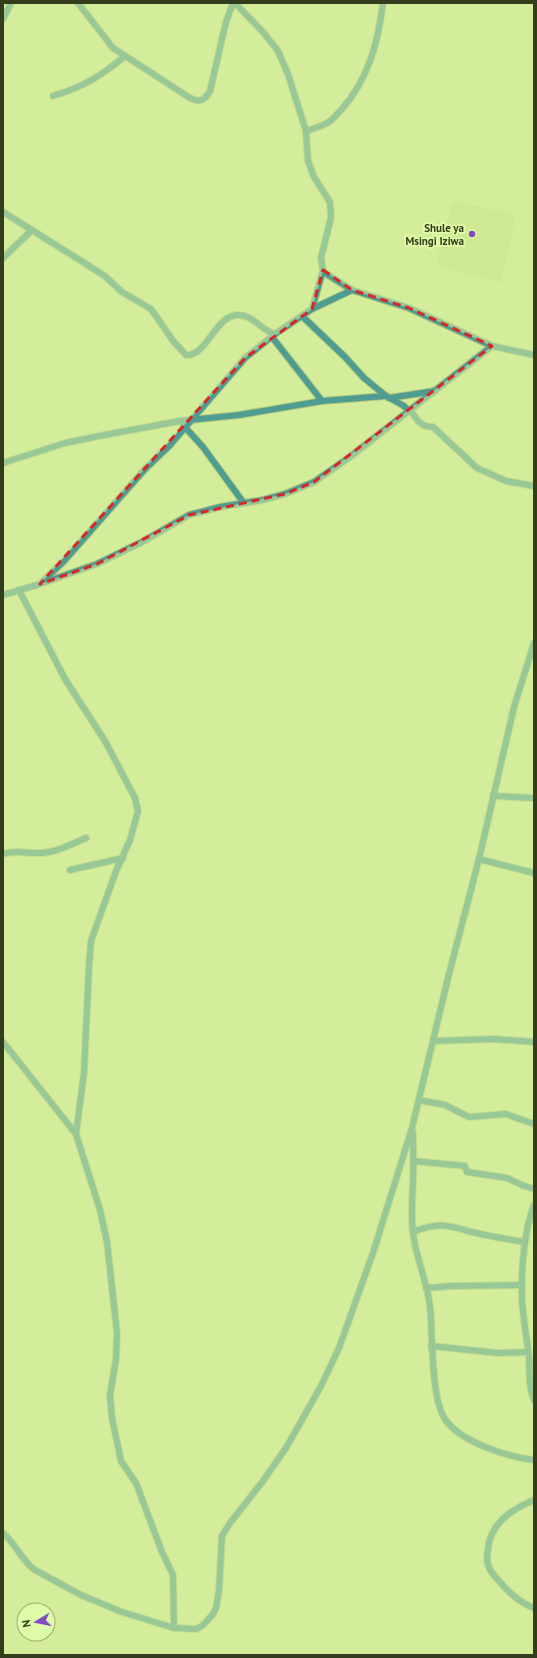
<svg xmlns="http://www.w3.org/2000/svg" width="537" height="1658" viewBox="0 0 537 1658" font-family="'PT Sans',sans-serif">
<rect width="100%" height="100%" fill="#d3ed9b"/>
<path fill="#c9e48a" d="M 452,201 L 516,214 L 501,283 L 436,265 Z"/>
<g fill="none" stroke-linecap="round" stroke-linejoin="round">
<g stroke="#b3ca81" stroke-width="8">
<g id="minor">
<path d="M 78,3 L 113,48 L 190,98 C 200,103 205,100 210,91 L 226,22 L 233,3"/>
<path d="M 235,3 L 263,32 L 278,51 L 288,74 L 306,131 L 308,161 L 314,177 L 330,202 L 331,217 L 321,258 L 323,270 L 325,273 L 352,290 L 409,308 L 492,346 L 534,355"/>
<path d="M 3,19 L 11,3"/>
<path d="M 53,96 C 83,87 101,76 125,56"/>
<path d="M 306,131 C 313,129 320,127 327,123 C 333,120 337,114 342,109 C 369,78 378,42 383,3"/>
<path d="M 3,212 L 86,264 L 106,277 L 122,292 L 151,309 L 174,342 L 186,355 C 207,357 216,313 239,315 C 253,315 262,331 275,334"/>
<path d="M 3,258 L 32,230"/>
<path d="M 312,309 L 323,270"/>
<path d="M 302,316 L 345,357 L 364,378 L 386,396 L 404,406 L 409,411"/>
<path d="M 272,337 L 322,401 L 386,396"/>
<path d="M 389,398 L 435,391"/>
<path d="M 410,410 L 419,422 L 425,426 L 433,427 L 477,468 L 506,481 L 534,486"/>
<path d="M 183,425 L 203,447 L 243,502"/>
<path d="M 3,463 L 65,443 L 99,436 L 180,421 L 239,415 L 322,401"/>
<path d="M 43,581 L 64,561 L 145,469 L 170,445 L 245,358 L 275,334 L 312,309 L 352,290"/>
<path d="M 19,590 L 65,679 L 105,741 L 135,798 L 138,811 L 130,840 L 116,871 L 91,941 L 89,966 L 84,1073 L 76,1134 L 100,1210 L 107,1242 L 117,1333 L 116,1359 L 110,1395 L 112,1418 L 117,1442 L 121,1461 L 136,1483 L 162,1552 L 173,1575 L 174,1628"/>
<path d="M 3,595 L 40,584 L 97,564 L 142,542 L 189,515 L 220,507 L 263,500 L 285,494 L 314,482 L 350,457 L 492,346"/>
<path d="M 493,796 L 534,798"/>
<path d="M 3,854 C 19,849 26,854 41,853 C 57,852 72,844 86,838"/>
<path d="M 479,859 L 534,873"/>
<path d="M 70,870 L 123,858"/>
<path d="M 434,1041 L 493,1039 L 534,1042"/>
<path d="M 3,1042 L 76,1134"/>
<path d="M 419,1100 L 445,1105 L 469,1117 L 506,1114 L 534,1124"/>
<path d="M 413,1133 C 413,1149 414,1165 413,1182 C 412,1199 411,1216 413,1233 C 416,1258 427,1281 430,1306 C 433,1333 430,1402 447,1422 C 464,1443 508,1457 534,1460"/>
<path d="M 413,1161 L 465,1166 L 467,1172 L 507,1178 L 522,1185 L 534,1189"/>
<path d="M 534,1205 C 524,1231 521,1271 522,1299 C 523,1319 527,1338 529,1357 C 530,1372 528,1386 534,1400"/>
<path d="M 413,1232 C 440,1221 449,1226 476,1233 C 492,1237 509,1239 525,1242"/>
<path d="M 426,1288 L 453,1286 L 522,1285"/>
<path d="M 431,1346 L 498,1353 L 528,1352"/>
<path d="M 534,1500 C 512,1509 490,1524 488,1549 C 487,1555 486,1562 489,1567 C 491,1573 496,1578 500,1582 C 509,1593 521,1603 534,1608"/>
<path d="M 3,1533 C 16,1544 21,1560 35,1570 L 81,1595 L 122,1612 L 174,1628 L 196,1629 L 202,1626 L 207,1621 L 213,1614 L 216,1608 L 219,1591 L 222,1536 L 230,1523 L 263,1481 L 286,1448 L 321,1386 L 339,1348 L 373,1253 L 412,1128 L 449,974 L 479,859 L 514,707 L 534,643"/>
</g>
</g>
<use href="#minor" stroke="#4f9c90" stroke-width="6"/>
</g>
<path d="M0 0H537V1658H0ZM 323,270 L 352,290 L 409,308 L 492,346 L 314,482 L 285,494 L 189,515 L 97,564 L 40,584 L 245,358 L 312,309 Z" fill="#d3ed9b" fill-opacity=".55" fill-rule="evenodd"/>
<path fill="none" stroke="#d62828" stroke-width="3" stroke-dasharray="8 5" stroke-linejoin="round" d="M 323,270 L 352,290 L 409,308 L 492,346 L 314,482 L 285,494 L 189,515 L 97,564 L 40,584 L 245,358 L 312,309 Z"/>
<circle fill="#844cc3" stroke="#e0fba7" stroke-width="1.5" cx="472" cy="234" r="4"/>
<g text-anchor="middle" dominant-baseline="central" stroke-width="4" stroke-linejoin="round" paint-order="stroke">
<g font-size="11" font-weight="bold" fill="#333d1b" stroke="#e0fba7" text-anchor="end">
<text x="464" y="228">Shule ya<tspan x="464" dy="13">Msingi Iziwa</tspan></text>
</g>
</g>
<rect width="537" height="1658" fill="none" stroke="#333d1b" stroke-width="8"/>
<g transform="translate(36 1622) rotate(260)"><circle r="19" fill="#e0fba7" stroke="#9baf6f"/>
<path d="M0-3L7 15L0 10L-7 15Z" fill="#844cc3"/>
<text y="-6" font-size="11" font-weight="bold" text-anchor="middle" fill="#333d1b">N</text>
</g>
</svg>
